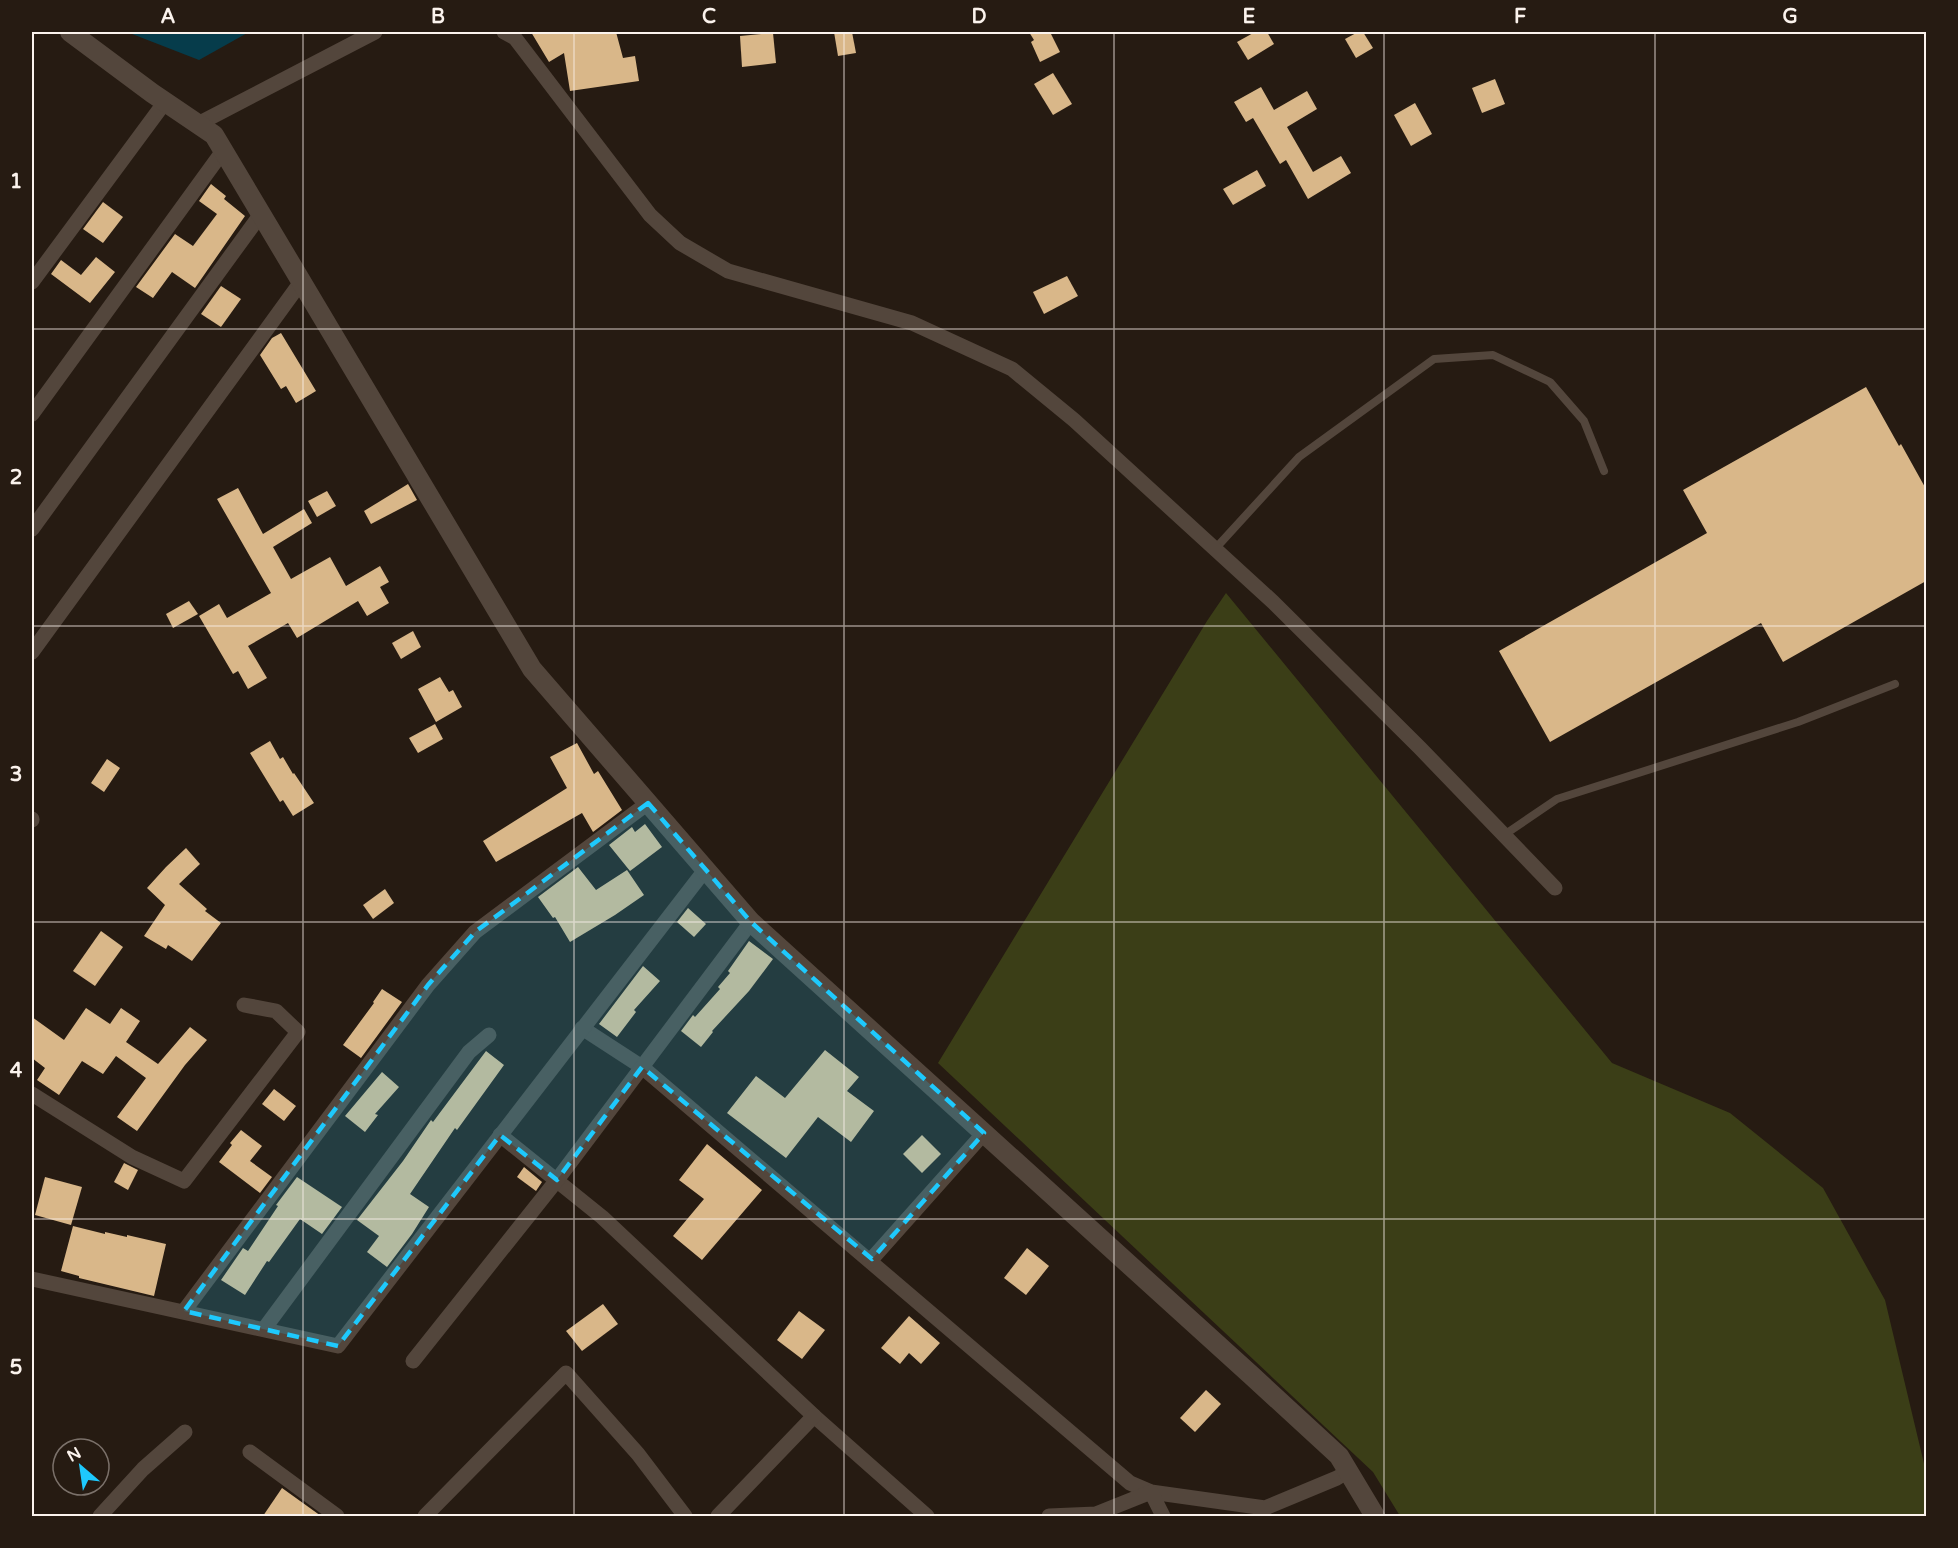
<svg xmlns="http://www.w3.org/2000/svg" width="1958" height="1548" viewBox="0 0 1958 1548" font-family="'Varela Round',sans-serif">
<rect width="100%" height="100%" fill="#261b12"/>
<path fill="#3b3e17" d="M 1226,593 L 1612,1063 L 1730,1113 L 1823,1188 L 1885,1300 L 1926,1472 L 1926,1516 L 1400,1516 L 1373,1472 L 938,1063 L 1207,621 Z"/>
<path fill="#063c4b" d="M 127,32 L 249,32 L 199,60 Z"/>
<g fill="#d9b789">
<path d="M 531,32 L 616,32 L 623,58 L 635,56 L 639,81 L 570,91 L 564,53 L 549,62 Z"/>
<path d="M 834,32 L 852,32 L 856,53 L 838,56 Z"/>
<path d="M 1029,32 L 1050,32 L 1060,52 L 1040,62 L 1031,42 L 1034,40 Z"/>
<path d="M 1255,32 L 1267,32 L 1274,44 L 1248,60 L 1237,42 Z"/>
<path d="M 1358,32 L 1363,32 L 1373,48 L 1356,58 L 1345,39 Z"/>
<path d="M 773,33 L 776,63 L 742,67 L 740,36 Z"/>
<path d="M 1053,73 L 1072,104 L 1053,115 L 1034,84 Z"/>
<path d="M 1495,79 L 1505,104 L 1482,113 L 1472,88 Z"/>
<path d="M 1261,87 L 1274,110 L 1307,91 L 1317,109 L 1287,127 L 1313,172 L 1341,156 L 1351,173 L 1308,199 L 1286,160 L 1280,164 L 1253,118 L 1246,122 L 1234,102 Z"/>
<path d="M 1415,103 L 1432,134 L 1411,146 L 1394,115 Z"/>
<path d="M 1257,170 L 1266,186 L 1233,205 L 1223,189 Z"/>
<path d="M 211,184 L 226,196 L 224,199 L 245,216 L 195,288 L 172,272 L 153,298 L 136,287 L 175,234 L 193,246 L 217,214 L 199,201 Z"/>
<path d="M 103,202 L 123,217 L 103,243 L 83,229 Z"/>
<path d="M 96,257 L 115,272 L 90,303 L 51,274 L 61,260 L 81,275 Z"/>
<path d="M 1067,276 L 1078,296 L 1044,314 L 1033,292 Z"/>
<path d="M 221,286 L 241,299 L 221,327 L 201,314 Z"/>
<path d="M 281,333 L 316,391 L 296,403 L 286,386 L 281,389 L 260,355 L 272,338 Z"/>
<path d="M 1866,387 L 1899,446 L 1901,444 L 1926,489 L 1926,581 L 1783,662 L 1761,623 L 1550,742 L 1499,651 L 1707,533 L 1683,490 Z"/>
<path d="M 408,484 L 417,500 L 371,524 L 364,511 Z"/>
<path d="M 238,488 L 263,534 L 304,509 L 312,523 L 273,547 L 291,579 L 330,557 L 346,586 L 380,566 L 389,582 L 380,587 L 389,603 L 367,616 L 358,601 L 297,638 L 288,623 L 248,646 L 267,678 L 248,689 L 238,671 L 233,674 L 199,616 L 219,604 L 227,618 L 271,593 L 217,499 Z"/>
<path d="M 327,491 L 336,506 L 317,517 L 308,501 Z"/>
<path d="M 189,601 L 198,614 L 173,628 L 166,614 Z"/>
<path d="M 413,631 L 421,647 L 401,659 L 392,643 Z"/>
<path d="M 440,677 L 449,692 L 453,690 L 462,707 L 436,722 L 418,689 Z"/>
<path d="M 435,724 L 443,739 L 418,753 L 409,738 Z"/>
<path d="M 270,741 L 280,759 L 283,757 L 293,774 L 294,773 L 314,803 L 293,816 L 283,800 L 280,802 L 250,753 Z"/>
<path d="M 577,743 L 594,774 L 598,771 L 622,810 L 593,832 L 582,813 L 496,862 L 483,841 L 567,788 L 550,757 Z"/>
<path d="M 107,759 L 120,768 L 104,792 L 91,783 Z"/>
<path d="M 645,824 L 662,847 L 630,871 L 609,845 L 632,827 L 635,832 Z"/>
<path d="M 186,848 L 200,864 L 179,884 L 207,909 L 205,911 L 221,923 L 192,961 L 168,945 L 166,949 L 144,936 L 165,905 L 147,888 L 166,867 Z"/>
<path d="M 578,867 L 596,890 L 627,870 L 644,895 L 615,915 L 570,942 L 555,917 L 553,918 L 538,897 Z"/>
<path d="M 385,889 L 394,903 L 373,919 L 363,905 Z"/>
<path d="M 688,908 L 706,924 L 694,937 L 677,922 Z"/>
<path d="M 101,931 L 123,947 L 95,986 L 73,971 Z"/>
<path d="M 749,941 L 773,959 L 749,991 L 712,1031 L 713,1032 L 701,1047 L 681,1031 L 693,1015 L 695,1017 L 720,989 L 718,987 L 730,973 L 728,971 Z"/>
<path d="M 643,966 L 660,981 L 634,1010 L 636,1012 L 617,1037 L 599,1024 Z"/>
<path d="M 382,989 L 402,1002 L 361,1058 L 343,1045 L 374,1003 L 373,1002 Z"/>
<path d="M 86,1008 L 110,1024 L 121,1008 L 140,1021 L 126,1042 L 158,1064 L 190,1027 L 207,1040 L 185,1065 L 137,1131 L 117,1117 L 146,1078 L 116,1056 L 103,1074 L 82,1061 L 59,1095 L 37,1080 L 45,1068 L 32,1058 L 32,1017 L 64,1040 Z"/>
<path d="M 825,1050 L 859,1077 L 847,1091 L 874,1111 L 851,1142 L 818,1117 L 786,1158 L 727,1113 L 756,1076 L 785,1098 Z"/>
<path d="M 486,1051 L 504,1065 L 457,1130 L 455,1128 L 410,1194 L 429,1207 L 412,1234 L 387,1267 L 367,1252 L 379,1236 L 357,1220 L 403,1161 L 431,1120 L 433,1122 Z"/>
<path d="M 382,1072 L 399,1087 L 375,1114 L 378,1115 L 365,1132 L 345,1116 Z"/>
<path d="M 274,1089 L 296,1106 L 284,1121 L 262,1104 Z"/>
<path d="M 241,1130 L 262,1146 L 250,1161 L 272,1177 L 260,1193 L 219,1162 L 232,1145 L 230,1143 Z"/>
<path d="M 922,1135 L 941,1154 L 922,1173 L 903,1154 Z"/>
<path d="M 707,1144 L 762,1190 L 702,1260 L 673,1236 L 704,1199 L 679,1180 Z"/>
<path d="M 124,1163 L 138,1170 L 128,1190 L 114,1182 Z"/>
<path d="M 524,1167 L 542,1182 L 536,1191 L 517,1177 Z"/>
<path d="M 45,1177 L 82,1187 L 71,1225 L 35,1215 Z"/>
<path d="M 297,1177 L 342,1207 L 322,1234 L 300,1219 L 269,1262 L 267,1261 L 245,1295 L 221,1280 L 243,1248 L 248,1251 L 278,1206 L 276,1205 Z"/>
<path d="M 73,1226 L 105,1234 L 105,1232 L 127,1237 L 127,1235 L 166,1244 L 154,1296 L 79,1278 L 79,1276 L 61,1271 Z"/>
<path d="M 1027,1248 L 1049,1266 L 1026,1295 L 1004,1278 Z"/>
<path d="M 603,1304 L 618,1324 L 582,1351 L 566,1331 Z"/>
<path d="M 799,1311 L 825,1330 L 802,1359 L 777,1340 Z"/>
<path d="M 909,1316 L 940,1343 L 921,1364 L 909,1353 L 900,1364 L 881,1348 Z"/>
<path d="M 1206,1390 L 1221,1404 L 1195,1432 L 1180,1418 Z"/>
<path d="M 282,1488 L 321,1516 L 263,1516 Z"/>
</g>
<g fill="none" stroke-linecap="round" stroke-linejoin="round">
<g stroke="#53463c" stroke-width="8">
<path d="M 1215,549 L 1299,457 L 1434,359 L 1493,355 L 1550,382 L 1584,421 L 1604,471"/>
<path d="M 1504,835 L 1557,799 L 1798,722 L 1895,684"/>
</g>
<g stroke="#53463c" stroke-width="15">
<path d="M 504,32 L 515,38 L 650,215 L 680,243 L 728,271 L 912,323 L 1012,369 L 1074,420 L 1273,602 L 1420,748 L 1555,888"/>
<path d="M 198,124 L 375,32"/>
<path d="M 32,282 L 165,102"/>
<path d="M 32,414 L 223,151"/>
<path d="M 32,529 L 261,214"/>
<path d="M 32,652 L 301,282"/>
<path d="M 32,820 L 32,819"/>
<path d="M 582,1028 L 642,1067 L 1130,1483 L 1151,1492 L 1265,1508 L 1337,1478 L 1348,1471"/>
<path d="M 32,1094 L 132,1157 L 184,1181 L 298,1032 L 276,1011 L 244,1005"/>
<path d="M 500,1135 L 602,1217 L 814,1416 L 927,1516"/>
<path d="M 870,1261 L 984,1133"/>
<path d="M 32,1279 L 338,1346 L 705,870"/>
<path d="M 184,1311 L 428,985 L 475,932 L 648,803"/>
<path d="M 264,1329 L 469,1052 L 489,1035"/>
<path d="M 413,1361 L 557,1180 L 751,922"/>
<path d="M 250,1452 L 337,1516"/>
<path d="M 100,1516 L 143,1469 L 185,1432"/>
<path d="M 425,1516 L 566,1373 L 638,1454 L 685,1516"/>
<path d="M 718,1516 L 814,1416"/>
<path d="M 1049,1516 L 1096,1514 L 1151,1492 L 1163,1516"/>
</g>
<path stroke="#53463c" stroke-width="20" d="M 70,32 L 152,93 L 214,135 L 532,669 L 751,922 L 1251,1375 L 1339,1456 L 1375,1516"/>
</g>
<path fill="#1ec9fd" fill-opacity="0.2" stroke="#1ec9fd" stroke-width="4.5" stroke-dasharray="12 8" stroke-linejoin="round" d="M 648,803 L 751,922 L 984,1133 L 872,1259 L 642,1067 L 557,1180 L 500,1135 L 338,1346 L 184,1311 L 428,985 L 475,932 Z"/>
<path fill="none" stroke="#fbf3ed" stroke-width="1.5" stroke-opacity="0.55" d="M 303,32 L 303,1516M 574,32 L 574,1516M 844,32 L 844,1516M 1114,32 L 1114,1516M 1384,32 L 1384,1516M 1655,32 L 1655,1516M 32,329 L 1926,329M 32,626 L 1926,626M 32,922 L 1926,922M 32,1219 L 1926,1219"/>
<rect width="1958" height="1548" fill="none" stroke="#261b12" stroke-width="66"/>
<g transform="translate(81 1467) rotate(331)"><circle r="28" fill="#261b12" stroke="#7b716a" stroke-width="1.5"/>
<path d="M0-4.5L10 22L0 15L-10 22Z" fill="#1ec9fd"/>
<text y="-9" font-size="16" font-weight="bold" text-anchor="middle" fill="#fbf3ed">N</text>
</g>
<rect x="33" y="33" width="1892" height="1482" fill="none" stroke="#fbf3ed" stroke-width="2"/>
<g font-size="20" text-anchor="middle" font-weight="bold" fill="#fbf3ed">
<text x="168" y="23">A</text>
<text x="438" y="23">B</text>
<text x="709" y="23">C</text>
<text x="979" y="23">D</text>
<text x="1249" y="23">E</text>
<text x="1520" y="23">F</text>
<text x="1790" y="23">G</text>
<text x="16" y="188">1</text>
<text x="16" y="484">2</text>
<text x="16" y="781">3</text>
<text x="16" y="1077">4</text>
<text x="16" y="1374">5</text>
</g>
</svg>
